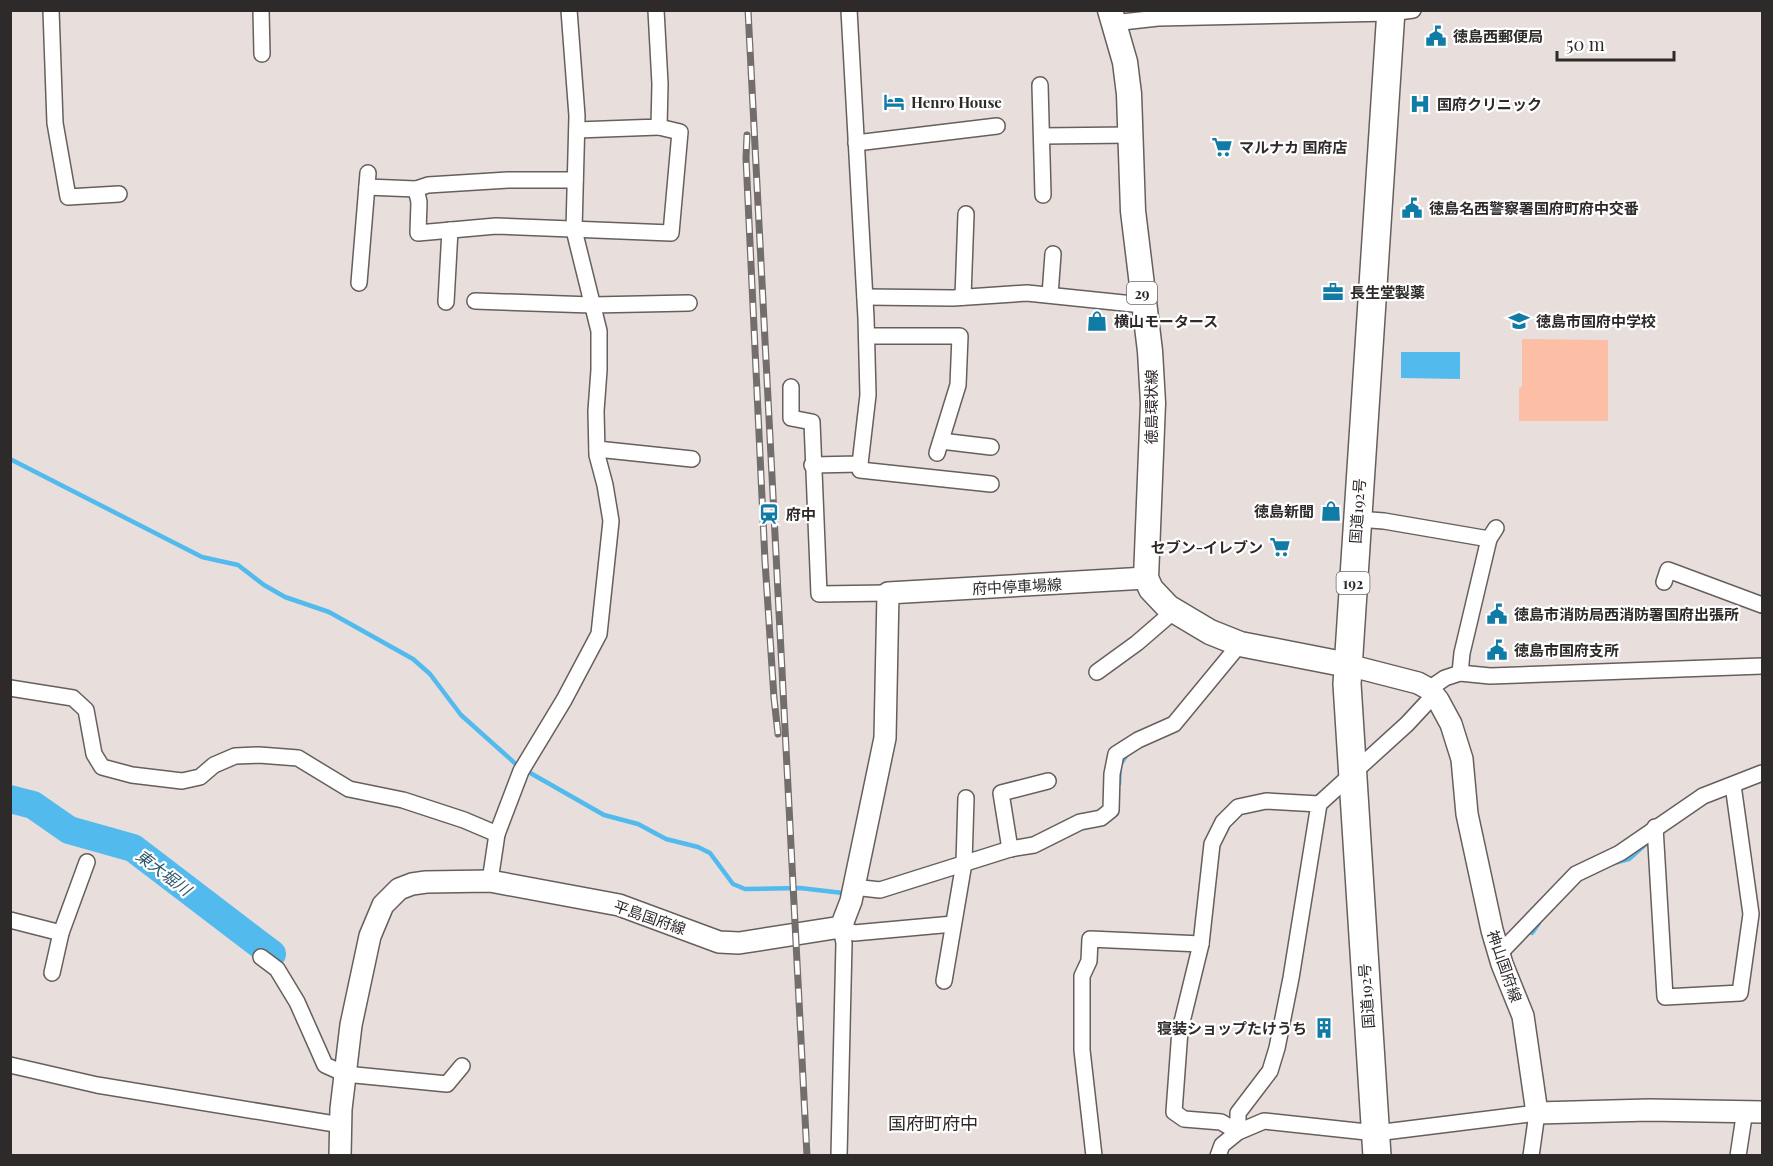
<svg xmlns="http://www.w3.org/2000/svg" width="1773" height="1166" viewBox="0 0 1773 1166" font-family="'Playfair Display','Noto Sans JP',serif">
<rect width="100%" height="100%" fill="#e8dfdc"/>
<path fill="#fcbea5" d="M 1522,339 L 1608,340 L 1608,421 L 1519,421 L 1519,388 L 1522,387 Z"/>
<path fill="#52baec" d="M 1401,352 L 1460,352 L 1460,379 L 1401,378 Z"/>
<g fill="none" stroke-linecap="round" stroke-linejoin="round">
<g stroke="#52baec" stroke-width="4.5">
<path d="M 10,459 L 202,557 L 238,565 L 264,585 L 285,597 L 329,612 L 413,659 L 430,674 L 461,715 L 518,766 L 604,815 L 638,824 L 666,839 L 698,847 L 710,853 L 733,884 L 745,889 L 800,888 L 843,893"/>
<path d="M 1119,784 L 1120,765 L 1128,753"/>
<path d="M 1614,863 L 1629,859 L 1647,843"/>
<path d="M 1532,933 L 1539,923"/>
</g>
<path stroke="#52baec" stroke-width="28" d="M 10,799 L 33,805 L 69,830 L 133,848 L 272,954"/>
<g stroke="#665f5c" stroke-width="18">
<g id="street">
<path d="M 51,10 L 55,123 L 68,197 L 119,194"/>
<path d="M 261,10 L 262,54"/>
<path d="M 1113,23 L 1158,18 L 1391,13 L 1413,10"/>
<path d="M 1040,85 L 1043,195"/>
<path d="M 577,130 L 659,127 L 660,84 L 656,10"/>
<path d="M 1042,136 L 1131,135"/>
<path d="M 856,143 L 997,126"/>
<path d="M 367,187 L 416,189 L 428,185 L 508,180 L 575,180"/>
<path d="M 416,189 L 419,202 L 418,233 L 496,226 L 671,233 L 680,132 L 659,127"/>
<path d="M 359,283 L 368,173"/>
<path d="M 1050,295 L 1053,254"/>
<path d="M 865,297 L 953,298 L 1027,293 L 1143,305"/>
<path d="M 963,297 L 966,214"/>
<path d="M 475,301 L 592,305 L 689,303"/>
<path d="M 446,302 L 450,230"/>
<path d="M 867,336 L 960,336 L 958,385 L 937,453"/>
<path d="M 791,387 L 791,418 L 812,422 L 819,594 L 888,593"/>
<path d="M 941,441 L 991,447"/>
<path d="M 597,449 L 692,459"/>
<path d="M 812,465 L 860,464 L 868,395 L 866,318 L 849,10"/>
<path d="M 860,470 L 991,484"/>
<path d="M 1357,519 L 1384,521 L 1489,539"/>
<path d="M 1664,582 L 1668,570 L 1762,605"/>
<path d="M 1097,672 L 1137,643 L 1174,611"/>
<path d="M 1460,673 L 1490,676 L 1762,666"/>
<path d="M 10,688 L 73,698 L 86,710 L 94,754 L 102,767 L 132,775 L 182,781 L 200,777 L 214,765 L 235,756 L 259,755 L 298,758 L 349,789 L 403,800 L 464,820 L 497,834"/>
<path d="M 1429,689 L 1445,678 L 1460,673 L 1462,653 L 1489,539 L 1496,528"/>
<path d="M 1319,804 L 1291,978 L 1277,1048 L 1270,1071 L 1238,1113 L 1238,1132 L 1221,1122 L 1184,1119 L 1174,1112 L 1180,1030 L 1201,944 L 1212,844 L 1223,822 L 1238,807 L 1266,801 L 1319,804 L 1407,724 L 1434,695"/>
<path d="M 1655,827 L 1665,997 L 1740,993 L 1751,914 L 1733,785"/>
<path d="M 1010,849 L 1001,793 L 1048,781"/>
<path d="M 490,881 L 497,834 L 521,771 L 564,700 L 599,634 L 611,521 L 605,485 L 597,455 L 596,411 L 599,370 L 599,331 L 574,230 L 577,116 L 569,10"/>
<path d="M 853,887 L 880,890 L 1010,849 L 1034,845 L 1080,822 L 1101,818 L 1111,810 L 1112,774 L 1116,754 L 1138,740 L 1174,724 L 1240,644"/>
<path d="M 10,920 L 61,933"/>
<path d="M 841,927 L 854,933 L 953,924"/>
<path d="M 1499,954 L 1576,874 L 1620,853 L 1703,796 L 1762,773"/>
<path d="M 261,957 L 277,969 L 297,1002 L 325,1065 L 345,1074 L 447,1084 L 462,1066"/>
<path d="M 52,973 L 61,933 L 87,862"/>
<path d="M 944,981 L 964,863 L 966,798"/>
<path d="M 10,1065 L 97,1085 L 341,1125"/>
<path d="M 839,1156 L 844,943 L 841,927"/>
<path d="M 1094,1156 L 1082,1050 L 1082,976 L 1089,961 L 1090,939 L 1201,944"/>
<path d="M 1218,1156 L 1222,1145 L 1238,1132 L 1264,1121 L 1376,1133 L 1537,1113 L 1531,1156"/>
<path d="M 1738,1156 L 1745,1110"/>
</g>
</g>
<g stroke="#665f5c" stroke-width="24">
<g id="secondary">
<path d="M 1348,665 L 1418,683 L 1429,689 L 1438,700 L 1451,724 L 1462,759 L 1467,814 L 1492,930 L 1502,964 L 1523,1016 L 1537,1113 L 1649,1110 L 1762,1112"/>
<path d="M 340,1156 L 341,1109 L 351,1025 L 370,936 L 383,905 L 399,889 L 412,884 L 426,882 L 490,881 L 619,905 L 719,942 L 739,943 L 841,927 L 851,901 L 885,738 L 888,593 L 1146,578"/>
</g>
</g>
<g stroke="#665f5c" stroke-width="27">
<path id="primary" d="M 1110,10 L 1125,62 L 1129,94 L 1133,211 L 1150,351 L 1153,403 L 1146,578 L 1151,589 L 1168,607 L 1210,632 L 1240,644 L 1348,665"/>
</g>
<g stroke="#665f5c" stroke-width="30">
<path id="highway" d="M 1377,1156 L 1347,684 L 1391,10"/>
</g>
<use href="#street" stroke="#fff" stroke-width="15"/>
<use href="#secondary" stroke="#fff" stroke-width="21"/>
<use href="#primary" stroke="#fff" stroke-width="24"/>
<use href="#highway" stroke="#fff" stroke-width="27"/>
<g stroke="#736d6c" stroke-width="7">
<g id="rail">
<path d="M 748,10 L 807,1156"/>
<path d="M 747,135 L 746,158 L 765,561 L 774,698 L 778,734"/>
</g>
</g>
<use href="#rail" stroke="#fff" stroke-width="4.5" stroke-dasharray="14" stroke-linecap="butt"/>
</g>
<defs>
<g id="civic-bare" transform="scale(1.62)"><path d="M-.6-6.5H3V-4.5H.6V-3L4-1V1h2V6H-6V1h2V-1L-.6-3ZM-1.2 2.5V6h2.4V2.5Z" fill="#107ba5" stroke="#fff" stroke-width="2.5" paint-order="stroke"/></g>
<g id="hotel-bare" transform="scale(1.62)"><path d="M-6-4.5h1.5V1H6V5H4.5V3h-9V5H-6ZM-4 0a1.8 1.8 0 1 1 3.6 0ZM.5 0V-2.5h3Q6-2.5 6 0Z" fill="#107ba5" stroke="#fff" stroke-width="2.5" paint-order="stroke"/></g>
<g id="hospital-bare" transform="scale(1.62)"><path d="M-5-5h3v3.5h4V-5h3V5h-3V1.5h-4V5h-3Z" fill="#107ba5" stroke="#fff" stroke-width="2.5" paint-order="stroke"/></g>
<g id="supermarket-bare" transform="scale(1.62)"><path d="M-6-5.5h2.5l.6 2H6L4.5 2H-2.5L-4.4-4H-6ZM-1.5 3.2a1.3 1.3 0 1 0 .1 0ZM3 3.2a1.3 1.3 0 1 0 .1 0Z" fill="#107ba5" stroke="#fff" stroke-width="2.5" paint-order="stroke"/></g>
<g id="office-bare" transform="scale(1.62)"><path d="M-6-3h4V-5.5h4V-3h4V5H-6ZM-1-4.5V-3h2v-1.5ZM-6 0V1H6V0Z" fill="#107ba5" stroke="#fff" stroke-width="2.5" paint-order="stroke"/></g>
<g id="shop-bare" transform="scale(1.62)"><path d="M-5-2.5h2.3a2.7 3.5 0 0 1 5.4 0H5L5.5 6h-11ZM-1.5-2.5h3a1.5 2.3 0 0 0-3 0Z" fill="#107ba5" stroke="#fff" stroke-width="2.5" paint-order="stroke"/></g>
<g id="school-bare" transform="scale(1.62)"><path d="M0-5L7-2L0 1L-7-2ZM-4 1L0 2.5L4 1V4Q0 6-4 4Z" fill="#107ba5" stroke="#fff" stroke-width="2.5" paint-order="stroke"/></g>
<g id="station-bare" transform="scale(1.62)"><path d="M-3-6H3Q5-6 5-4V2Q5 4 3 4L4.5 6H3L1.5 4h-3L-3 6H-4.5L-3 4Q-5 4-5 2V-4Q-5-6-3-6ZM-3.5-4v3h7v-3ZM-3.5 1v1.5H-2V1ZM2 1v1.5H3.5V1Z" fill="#107ba5" stroke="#fff" stroke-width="2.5" paint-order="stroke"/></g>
<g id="building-bare" transform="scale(1.62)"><path d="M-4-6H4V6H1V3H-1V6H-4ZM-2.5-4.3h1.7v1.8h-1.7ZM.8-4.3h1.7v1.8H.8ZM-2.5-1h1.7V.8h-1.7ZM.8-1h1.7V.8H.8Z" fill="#107ba5" stroke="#fff" stroke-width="2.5" paint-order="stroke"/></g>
</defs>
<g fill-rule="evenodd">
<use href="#civic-bare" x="1436" y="36"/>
<use href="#hotel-bare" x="894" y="102"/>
<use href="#hospital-bare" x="1420" y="104"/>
<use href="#supermarket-bare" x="1222" y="147"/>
<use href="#civic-bare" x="1412" y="208"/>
<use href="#office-bare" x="1333" y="292"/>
<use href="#shop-bare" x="1097" y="321"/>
<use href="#school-bare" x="1519" y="321"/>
<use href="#shop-bare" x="1331" y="511"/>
<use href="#station-bare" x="769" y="514"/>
<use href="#supermarket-bare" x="1280" y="547"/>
<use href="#civic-bare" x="1497" y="614"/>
<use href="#civic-bare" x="1497" y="650"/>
<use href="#building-bare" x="1324" y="1028"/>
</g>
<g text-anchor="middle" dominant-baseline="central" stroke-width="4.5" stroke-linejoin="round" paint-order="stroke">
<g fill="#fff" stroke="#6c6a69" stroke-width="1.5">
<rect x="1127" y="282" width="30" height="22" rx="4.5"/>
<rect x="1336.5" y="572" width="33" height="22" rx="4.5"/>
</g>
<g font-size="14" font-weight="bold" fill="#2d2a29">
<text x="1142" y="293">29</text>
<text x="1353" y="583">192</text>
</g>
<g font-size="15" font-weight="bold" fill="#2d2a29" stroke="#fff" text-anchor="start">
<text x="1453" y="36">徳島西郵便局</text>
<text x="911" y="102">Henro House</text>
<text x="1437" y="104">国府クリニック</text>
<text x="1239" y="147">マルナカ 国府店</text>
<text x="1429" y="208">徳島名西警察署国府町府中交番</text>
<text x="1350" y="292">長生堂製薬</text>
<text x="1114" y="321">横山モータース</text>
<text x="1536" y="321">徳島市国府中学校</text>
<text x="1314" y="511" text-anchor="end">徳島新聞</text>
<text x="786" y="514">府中</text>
<text x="1263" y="547" text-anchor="end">セブン-イレブン</text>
<text x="1514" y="614">徳島市消防局西消防署国府出張所</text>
<text x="1514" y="650">徳島市国府支所</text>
<text x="1307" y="1028" text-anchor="end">寝装ショップたけうち</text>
</g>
<g font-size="15" fill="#2d2a29" stroke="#fff">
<text transform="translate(1151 407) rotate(-90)">徳島環状線</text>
<text transform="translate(1357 511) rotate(-86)">国道192号</text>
<text transform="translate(1017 586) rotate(-3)">府中停車場線</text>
<text transform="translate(650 917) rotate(19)">平島国府線</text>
<text transform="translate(1505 966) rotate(71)">神山国府線</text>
<text transform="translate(1366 996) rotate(-94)">国道192号</text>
</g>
<g font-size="16" font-style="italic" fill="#2b566b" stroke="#fff">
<text transform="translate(164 872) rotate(37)">東大堀川</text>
</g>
<g font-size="18" fill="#2d2a29" stroke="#fff">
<text x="933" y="1123">国府町府中</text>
</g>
</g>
<rect width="1773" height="1166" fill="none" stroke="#2d2a29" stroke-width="24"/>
<path d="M1557 51v9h117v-9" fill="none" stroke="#2d2a29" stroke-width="3"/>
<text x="1566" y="51" font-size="18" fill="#2d2a29" stroke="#ffffff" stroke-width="4.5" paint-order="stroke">50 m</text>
</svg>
